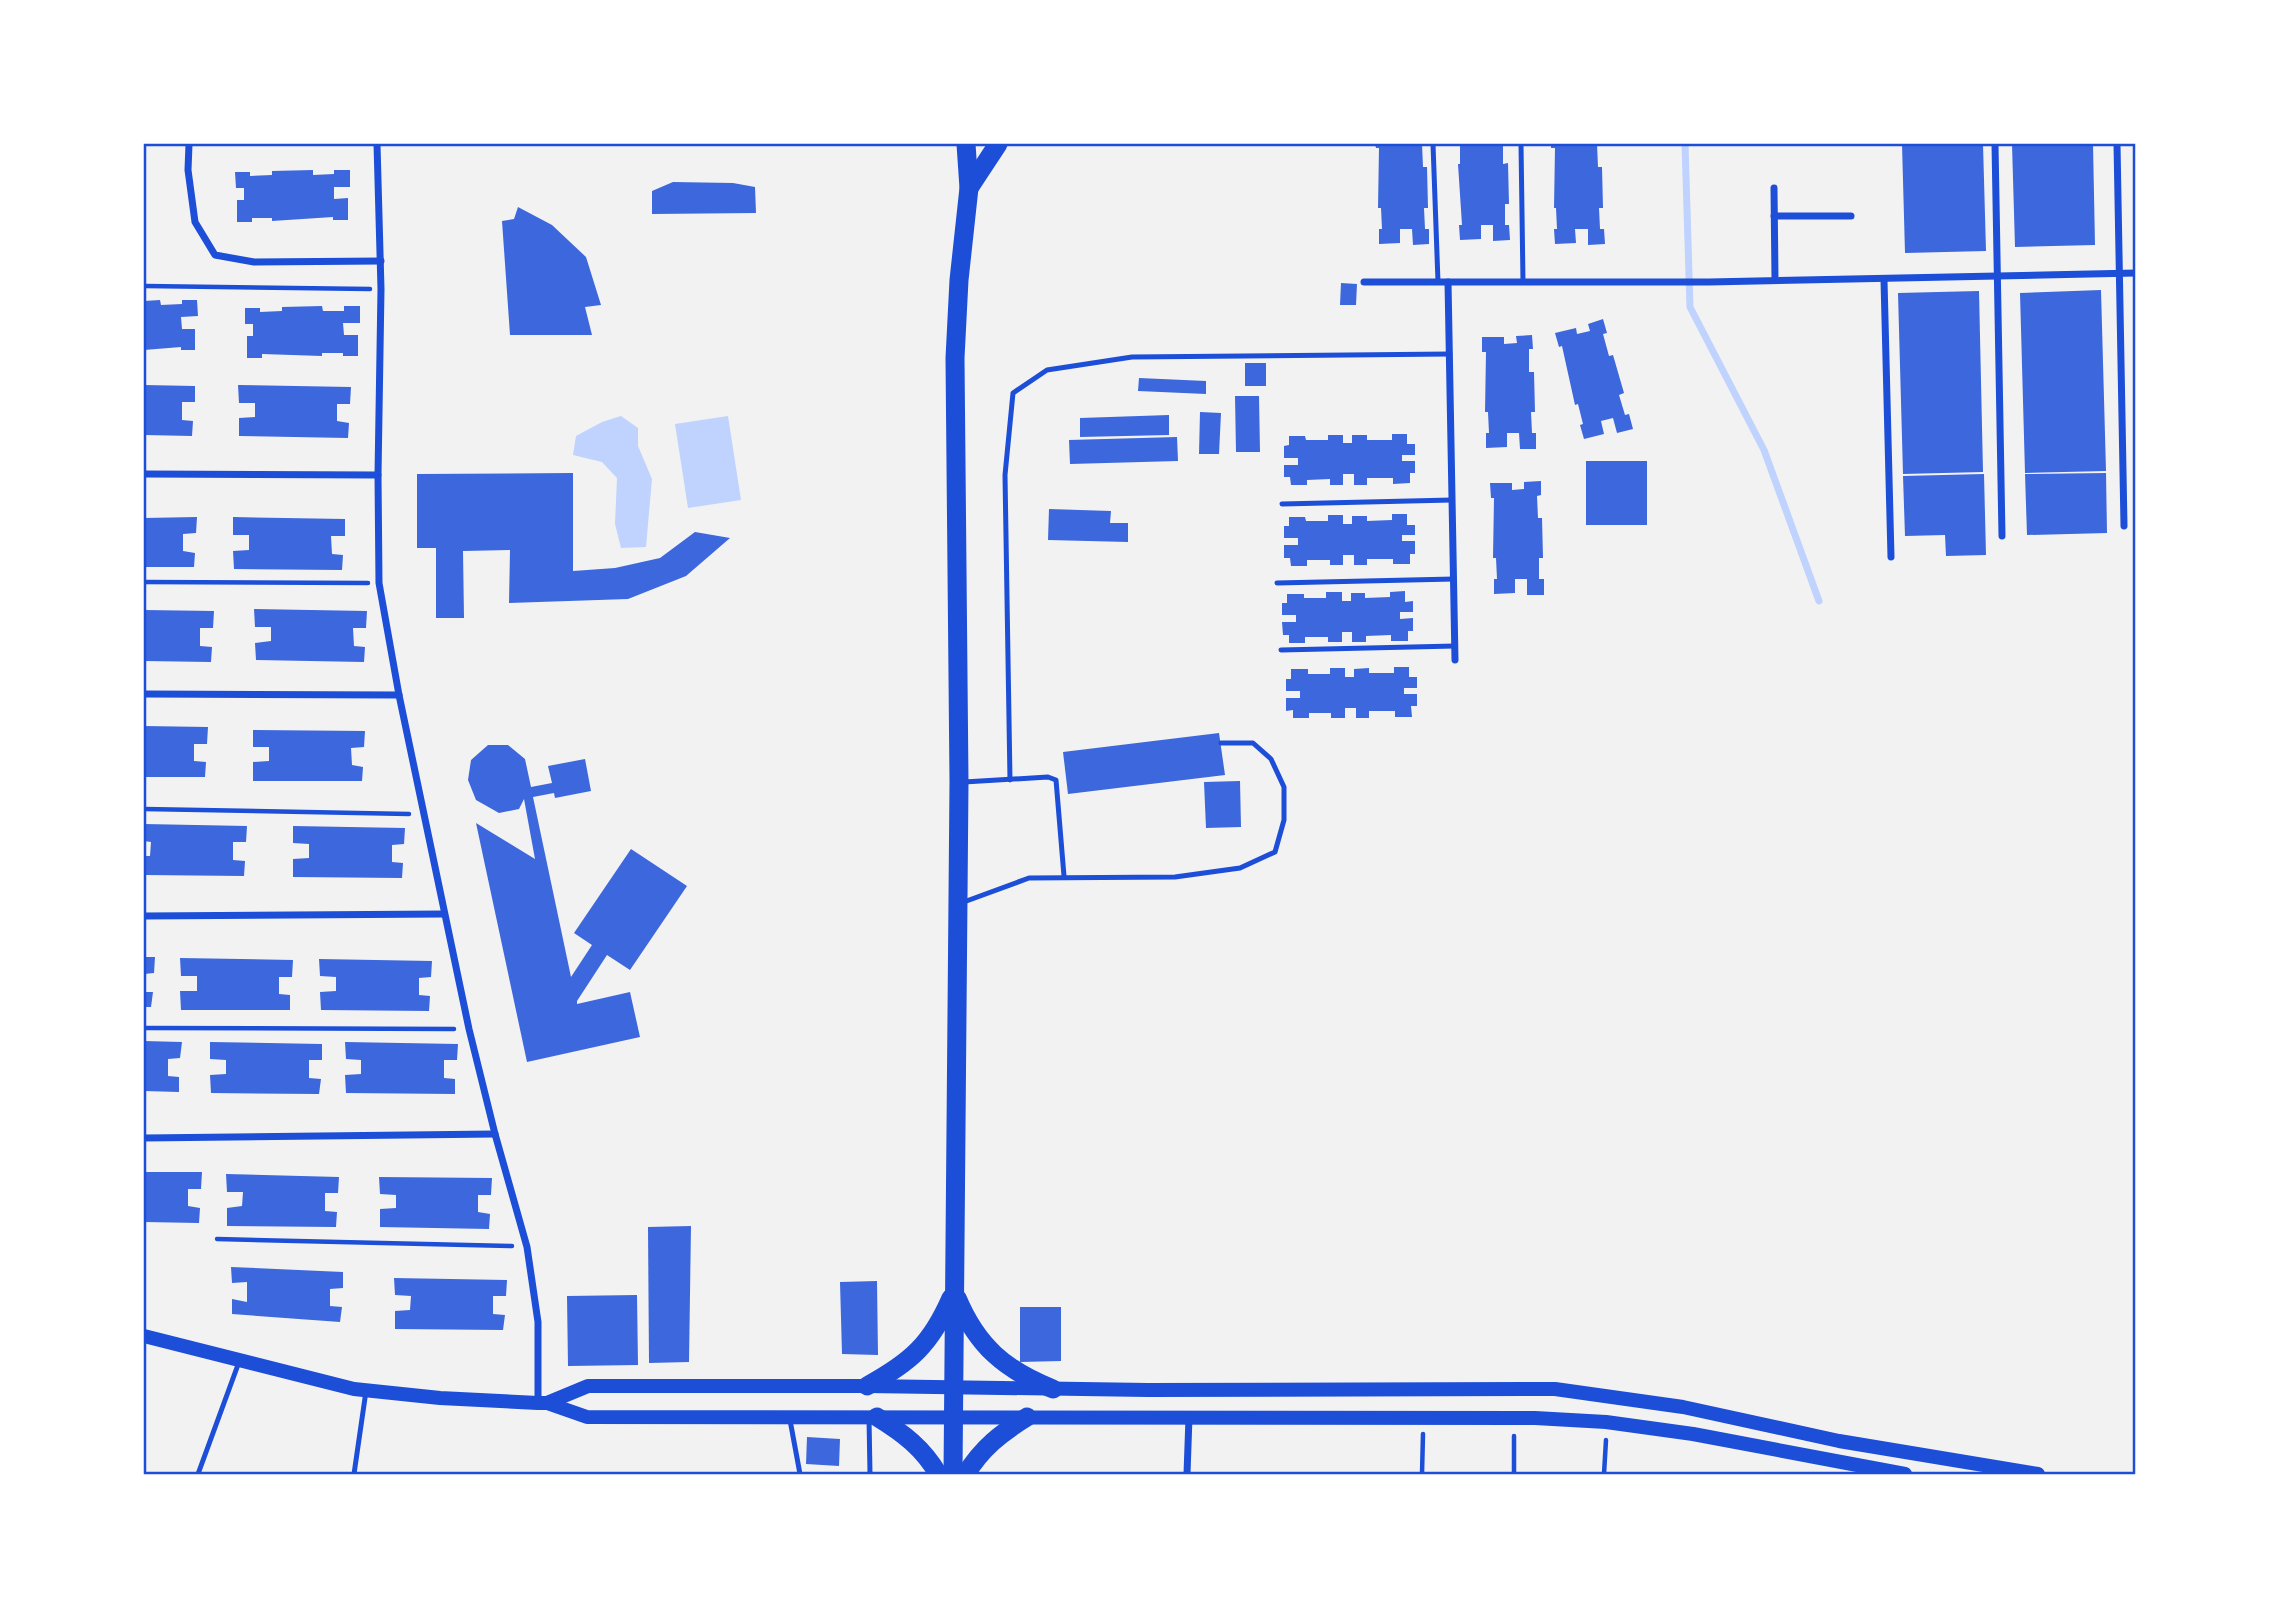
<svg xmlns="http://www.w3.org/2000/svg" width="2279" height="1618" viewBox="0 0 2279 1618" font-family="Lato,sans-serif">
<rect width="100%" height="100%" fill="#f2f2f2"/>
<g fill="#bfd3fe">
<path d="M 621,416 L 638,428 L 638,446 L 652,479 L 646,547 L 621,548 L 615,524 L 617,478 L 602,462 L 573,455 L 576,436 L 602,422 Z"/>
<path d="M 728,416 L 741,500 L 688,508 L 675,424 Z"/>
</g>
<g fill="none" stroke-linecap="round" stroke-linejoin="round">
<path stroke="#bfd3fe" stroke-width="7" d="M 1685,144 L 1690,307 L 1764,450 L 1819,601"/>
</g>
<g fill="#3d67dc">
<path d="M 1375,144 L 1422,144 L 1423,167 L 1427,167 L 1428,208 L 1424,208 L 1425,229 L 1429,229 L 1429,244 L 1413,245 L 1412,229 L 1400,229 L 1400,243 L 1379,244 L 1379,229 L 1382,229 L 1381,208 L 1378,208 L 1379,148 L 1376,148 Z"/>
<path d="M 1460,144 L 1503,144 L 1503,164 L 1508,163 L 1509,204 L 1505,204 L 1505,225 L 1509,225 L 1510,240 L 1493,241 L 1493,225 L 1481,225 L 1481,239 L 1460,240 L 1459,225 L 1462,225 L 1458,164 L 1460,164 Z"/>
<path d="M 1551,144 L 1597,144 L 1598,167 L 1602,167 L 1603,208 L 1599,208 L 1600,229 L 1604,229 L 1605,244 L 1588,245 L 1588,229 L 1575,229 L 1576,243 L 1555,244 L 1554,229 L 1557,229 L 1556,208 L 1554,208 L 1555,148 L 1551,148 Z"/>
<path d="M 1902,144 L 1983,144 L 1986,251 L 1905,253 Z"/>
<path d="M 2012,144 L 2093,144 L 2095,245 L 2015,247 Z"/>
<path d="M 313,170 L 313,175 L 334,174 L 334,170 L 350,170 L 350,187 L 334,187 L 334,199 L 348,198 L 348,220 L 333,220 L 333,217 L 272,221 L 272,218 L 252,218 L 252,222 L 237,222 L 237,200 L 244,200 L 244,188 L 236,188 L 235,172 L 250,172 L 250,176 L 272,175 L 272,171 Z"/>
<path d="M 673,182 L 733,183 L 755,187 L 756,213 L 652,214 L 652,191 Z"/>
<path d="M 518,207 L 552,225 L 586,257 L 601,305 L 585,307 L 592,335 L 510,335 L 502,221 L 514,219 Z"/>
<path d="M 1341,283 L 1357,284 L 1356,305 L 1340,305 Z"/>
<path d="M 2101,290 L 2106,471 L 2025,473 L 2020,293 Z"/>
<path d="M 1979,291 L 1983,472 L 1903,474 L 1898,293 Z"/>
<path d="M 160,300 L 161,305 L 182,304 L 182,300 L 197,300 L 198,316 L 181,317 L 182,329 L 195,329 L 195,350 L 181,350 L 181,347 L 144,350 L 144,301 Z"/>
<path d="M 322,306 L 323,311 L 344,311 L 344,306 L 360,306 L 360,323 L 343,323 L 344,335 L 358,335 L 358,356 L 343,356 L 343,353 L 322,353 L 322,356 L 262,354 L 262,358 L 247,358 L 247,336 L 253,336 L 253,324 L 245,324 L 245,308 L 260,308 L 260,312 L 282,311 L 282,307 Z"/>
<path d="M 1603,319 L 1607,333 L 1603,334 L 1609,356 L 1613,355 L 1624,393 L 1619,395 L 1625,415 L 1629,414 L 1633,429 L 1617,433 L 1613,418 L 1601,421 L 1604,434 L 1584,439 L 1580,425 L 1583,424 L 1578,404 L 1575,405 L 1562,346 L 1559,347 L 1555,333 L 1576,328 L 1577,334 L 1590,331 L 1588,324 Z"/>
<path d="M 1532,335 L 1533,349 L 1529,349 L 1529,372 L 1534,372 L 1535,412 L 1531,412 L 1532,433 L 1536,433 L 1536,449 L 1520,449 L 1519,433 L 1507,433 L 1507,447 L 1486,448 L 1486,433 L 1489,433 L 1488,412 L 1485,412 L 1486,352 L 1482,352 L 1482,337 L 1504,337 L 1504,344 L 1517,343 L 1516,336 Z"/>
<rect x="1245" y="363" width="21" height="23"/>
<path d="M 1139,378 L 1206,381 L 1206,394 L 1138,391 Z"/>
<path d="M 144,385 L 195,386 L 195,402 L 182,402 L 182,420 L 193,421 L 192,436 L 144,435 Z"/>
<path d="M 238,385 L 351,387 L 350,404 L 337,404 L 337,421 L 349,423 L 348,438 L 239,436 L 239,418 L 255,417 L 255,403 L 239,403 Z"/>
<path d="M 1235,396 L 1259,396 L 1260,452 L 1236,452 Z"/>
<path d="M 1200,412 L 1221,413 L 1219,454 L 1199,454 Z"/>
<path d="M 1169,415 L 1169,435 L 1080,437 L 1080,418 Z"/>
<path d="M 1392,434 L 1407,434 L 1407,444 L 1415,444 L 1415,455 L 1402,455 L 1402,461 L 1415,461 L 1415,473 L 1410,473 L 1410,483 L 1393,484 L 1393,478 L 1367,478 L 1367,485 L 1354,485 L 1354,474 L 1343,474 L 1343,485 L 1330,485 L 1330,479 L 1307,480 L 1307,485 L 1291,485 L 1290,477 L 1284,477 L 1284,465 L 1298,465 L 1298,458 L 1284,458 L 1284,446 L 1289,445 L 1289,436 L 1305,436 L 1306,440 L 1328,440 L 1328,435 L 1343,435 L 1343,443 L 1352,443 L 1352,435 L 1367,435 L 1367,440 L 1392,440 Z"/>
<path d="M 1177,437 L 1178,461 L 1070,464 L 1069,440 Z"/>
<rect x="1586" y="461" width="61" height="64"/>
<path d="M 573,473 L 573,571 L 615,568 L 660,558 L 695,532 L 730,538 L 686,576 L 628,599 L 509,603 L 510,550 L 463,551 L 464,618 L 436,618 L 436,548 L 417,548 L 417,474 Z"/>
<path d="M 2106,473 L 2107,533 L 2027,535 L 2025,474 Z"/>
<path d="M 1984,474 L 1986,555 L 1946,556 L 1945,535 L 1905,536 L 1903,476 Z"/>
<path d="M 1541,481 L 1541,495 L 1537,496 L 1538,518 L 1542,518 L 1543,558 L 1539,558 L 1539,579 L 1544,579 L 1544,595 L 1527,595 L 1527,579 L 1515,579 L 1515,593 L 1494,594 L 1494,579 L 1497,579 L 1496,558 L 1493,558 L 1494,498 L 1491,498 L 1490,483 L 1512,483 L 1512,490 L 1524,489 L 1524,482 Z"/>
<path d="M 1049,509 L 1111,511 L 1110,523 L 1128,523 L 1128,542 L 1048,540 Z"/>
<path d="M 1392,514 L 1407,514 L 1407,525 L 1415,525 L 1415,535 L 1402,535 L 1402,541 L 1415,541 L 1415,554 L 1410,554 L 1410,564 L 1393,564 L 1393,559 L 1367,559 L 1367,565 L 1354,565 L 1354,555 L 1343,555 L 1343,565 L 1330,565 L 1330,560 L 1307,560 L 1307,566 L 1291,566 L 1290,558 L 1284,558 L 1284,545 L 1298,545 L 1298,538 L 1284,538 L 1284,526 L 1289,526 L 1289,517 L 1305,517 L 1306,521 L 1328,521 L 1328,515 L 1343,515 L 1343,524 L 1352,524 L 1352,516 L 1367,516 L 1367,521 L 1392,520 Z"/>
<path d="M 197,517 L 196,533 L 183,534 L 183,551 L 195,553 L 194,567 L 144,567 L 144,518 Z"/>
<path d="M 233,517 L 345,519 L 345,536 L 331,536 L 332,554 L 343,555 L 342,570 L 234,569 L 233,551 L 249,550 L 249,535 L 233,535 Z"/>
<path d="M 1405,591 L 1405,602 L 1413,601 L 1413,612 L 1400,612 L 1400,619 L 1413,618 L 1413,631 L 1408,631 L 1408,641 L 1391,641 L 1391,635 L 1366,636 L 1366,642 L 1352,642 L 1352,632 L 1342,632 L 1342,642 L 1328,642 L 1328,637 L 1305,637 L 1305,643 L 1289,643 L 1289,635 L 1283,635 L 1282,622 L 1296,622 L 1296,615 L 1282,615 L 1282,603 L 1287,603 L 1287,594 L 1304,594 L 1304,598 L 1326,598 L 1326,592 L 1342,592 L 1342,601 L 1351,601 L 1351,593 L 1365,593 L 1365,598 L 1390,597 L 1390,592 Z"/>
<path d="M 254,609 L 367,611 L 366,628 L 353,628 L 354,646 L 365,647 L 364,662 L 256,660 L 255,643 L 271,641 L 271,627 L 255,627 Z"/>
<path d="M 144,610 L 214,611 L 213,628 L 200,628 L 200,646 L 212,647 L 211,662 L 144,661 Z"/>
<path d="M 1394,667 L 1409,667 L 1409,677 L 1417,677 L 1417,688 L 1404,688 L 1404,694 L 1417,694 L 1417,706 L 1411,706 L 1412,717 L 1395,717 L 1395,711 L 1369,711 L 1369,718 L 1356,718 L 1356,708 L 1345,708 L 1345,718 L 1331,718 L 1331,713 L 1309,713 L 1309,718 L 1293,718 L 1293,710 L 1286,711 L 1286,698 L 1300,698 L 1300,691 L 1286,691 L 1286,679 L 1291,679 L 1291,669 L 1308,669 L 1308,674 L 1330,674 L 1330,668 L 1345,668 L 1345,677 L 1354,677 L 1354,669 L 1369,668 L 1369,673 L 1394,673 Z"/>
<path d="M 144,726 L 208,727 L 207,744 L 194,744 L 194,761 L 206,762 L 205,777 L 144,777 Z"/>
<path d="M 253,730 L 365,731 L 364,747 L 351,748 L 352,765 L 363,767 L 362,781 L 253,781 L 253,762 L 269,761 L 269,747 L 253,747 Z"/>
<path d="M 1219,733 L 1225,775 L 1068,794 L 1063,752 Z"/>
<path d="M 488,745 L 508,745 L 525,759 L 531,787 L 552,783 L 548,766 L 585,759 L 591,791 L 555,798 L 554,793 L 533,797 L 571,977 L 592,945 L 574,933 L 631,849 L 687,886 L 630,970 L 607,955 L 577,1001 L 577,1004 L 630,992 L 640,1037 L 527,1062 L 476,823 L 535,859 L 524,799 L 519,809 L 499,813 L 476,800 L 468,780 L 471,760 Z"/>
<path d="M 1240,781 L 1241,827 L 1206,828 L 1204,782 Z"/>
<path d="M 144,824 L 247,826 L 246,842 L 233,842 L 233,860 L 245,861 L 244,876 L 144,875 L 144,856 L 150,856 L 151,842 L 144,841 Z"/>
<path d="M 293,826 L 405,828 L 404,844 L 392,845 L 392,862 L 403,863 L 402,878 L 293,877 L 293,859 L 309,858 L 309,844 L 293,843 Z"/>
<path d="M 144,957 L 155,957 L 154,973 L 144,974 Z"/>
<path d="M 180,958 L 293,960 L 292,977 L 279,977 L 279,994 L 290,995 L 290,1010 L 181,1010 L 180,991 L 197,991 L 197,976 L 181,976 Z"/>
<path d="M 319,959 L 432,961 L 431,977 L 419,978 L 419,995 L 430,996 L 429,1011 L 321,1010 L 320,992 L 336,991 L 336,977 L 320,976 Z"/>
<path d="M 144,992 L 153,992 L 151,1007 L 144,1007 Z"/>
<path d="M 144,1041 L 182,1042 L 180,1058 L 168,1059 L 168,1076 L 179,1077 L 179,1092 L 144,1091 Z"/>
<path d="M 210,1042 L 322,1044 L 322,1060 L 309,1060 L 309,1078 L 321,1079 L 319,1094 L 211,1093 L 210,1075 L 226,1074 L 226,1060 L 210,1059 Z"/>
<path d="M 345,1042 L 458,1044 L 457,1060 L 444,1060 L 444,1078 L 455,1079 L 455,1094 L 346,1093 L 345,1075 L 361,1074 L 361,1060 L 346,1059 Z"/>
<path d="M 144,1172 L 202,1172 L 201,1189 L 188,1189 L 188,1206 L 200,1208 L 199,1223 L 144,1222 Z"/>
<path d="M 226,1174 L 339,1177 L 338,1193 L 325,1193 L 325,1211 L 337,1212 L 336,1227 L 227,1226 L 227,1208 L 242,1206 L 243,1192 L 227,1192 Z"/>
<path d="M 379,1177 L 492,1178 L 491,1195 L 478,1195 L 478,1212 L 490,1214 L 489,1229 L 380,1227 L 380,1209 L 396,1208 L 396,1195 L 380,1194 Z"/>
<path d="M 691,1226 L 689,1362 L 649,1363 L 648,1227 Z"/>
<path d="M 231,1267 L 343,1272 L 343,1288 L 330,1289 L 330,1306 L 342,1307 L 340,1322 L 232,1314 L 232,1299 L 247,1302 L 247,1282 L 232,1283 Z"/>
<path d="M 394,1278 L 507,1280 L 506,1296 L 493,1296 L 493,1314 L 505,1315 L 503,1330 L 395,1329 L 395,1311 L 410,1310 L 411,1296 L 395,1295 Z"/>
<path d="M 877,1281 L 878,1355 L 842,1354 L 840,1282 Z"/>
<path d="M 637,1295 L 638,1365 L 568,1366 L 567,1296 Z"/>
<path d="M 1020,1307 L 1061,1307 L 1061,1361 L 1020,1362 Z"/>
<path d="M 807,1437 L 840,1439 L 839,1466 L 806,1464 Z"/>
</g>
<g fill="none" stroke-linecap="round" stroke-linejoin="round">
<g stroke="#1d4ed8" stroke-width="4.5">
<path d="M 145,286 L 370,289"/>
<path d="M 144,582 L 368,583"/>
<path d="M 144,809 L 409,814"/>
<path d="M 144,1028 L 454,1029"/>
<path d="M 217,1239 L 512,1246"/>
<path d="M 1422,1474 L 1423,1434"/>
<path d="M 1514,1474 L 1514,1436"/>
<path d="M 1604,1474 L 1606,1440"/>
</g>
<g stroke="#1d4ed8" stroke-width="5">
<path d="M 1433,144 L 1438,282"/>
<path d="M 1521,144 L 1523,282"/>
<path d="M 1282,504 L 1452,500"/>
<path d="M 1277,583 L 1454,579"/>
<path d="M 1281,650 L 1455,646"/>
<path d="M 1010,780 L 1005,475 L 1013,393 L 1047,370 L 1132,357 L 1450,354"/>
<path d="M 964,782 L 1048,777 L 1056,780 L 1064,876"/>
<path d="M 961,903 L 1029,878 L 1175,877 L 1240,868 L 1275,852 L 1284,820 L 1284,787 L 1271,759 L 1253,743 L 1221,743"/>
<path d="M 869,1418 L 870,1474"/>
<path d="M 790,1420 L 800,1474"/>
<path d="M 198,1474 L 239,1362"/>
<path d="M 354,1474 L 366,1391"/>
</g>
<g stroke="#1d4ed8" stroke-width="7">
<path d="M 189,144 L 188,170 L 195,222 L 215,255 L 254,262 L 381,261"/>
<path d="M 377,144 L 381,289 L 378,475 L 379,583 L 399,695 L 469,1029 L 495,1134 L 527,1247 L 538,1322 L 538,1403"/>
<path d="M 1995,144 L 2002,536"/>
<path d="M 2117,144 L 2124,526"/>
<path d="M 1774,188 L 1775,279"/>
<path d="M 1774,216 L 1851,216"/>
<path d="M 1884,280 L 1891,557"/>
<path d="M 1364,282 L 1709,282 L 2136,273"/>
<path d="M 1448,282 L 1455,660"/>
<path d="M 144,474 L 378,475"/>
<path d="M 144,694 L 399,695"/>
<path d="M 144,916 L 444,914"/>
<path d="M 144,1138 L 495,1134"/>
<path d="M 1187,1474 L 1189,1417"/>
</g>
<g stroke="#1d4ed8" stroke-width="14">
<path d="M 144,1336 L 354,1389 L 440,1398 L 538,1403 L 547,1403 L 588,1386 L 867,1386 L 1148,1390 L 1555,1389 L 1683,1407 L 1839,1441 L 2038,1474"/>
<path d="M 547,1403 L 587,1417 L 1535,1418 L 1606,1422 L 1693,1434 L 1905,1474"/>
</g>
<g stroke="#1d4ed8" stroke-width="19">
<path d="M 969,188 L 998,144"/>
<path d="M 957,1298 C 977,1346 1005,1370 1053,1389"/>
<path d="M 867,1386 C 911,1362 931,1344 951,1298"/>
<path d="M 877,1417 C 903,1433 923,1448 938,1474"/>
<path d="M 953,1474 L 959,782 L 955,358 L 959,280 L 969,188 L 966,144"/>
<path d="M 966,1474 C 982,1448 1001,1433 1027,1417"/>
</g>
</g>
<rect width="2279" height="1618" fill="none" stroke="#ffffff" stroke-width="290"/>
<rect x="145" y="145" width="1989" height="1328" fill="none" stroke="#1d4ed8" stroke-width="2.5"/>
</svg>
